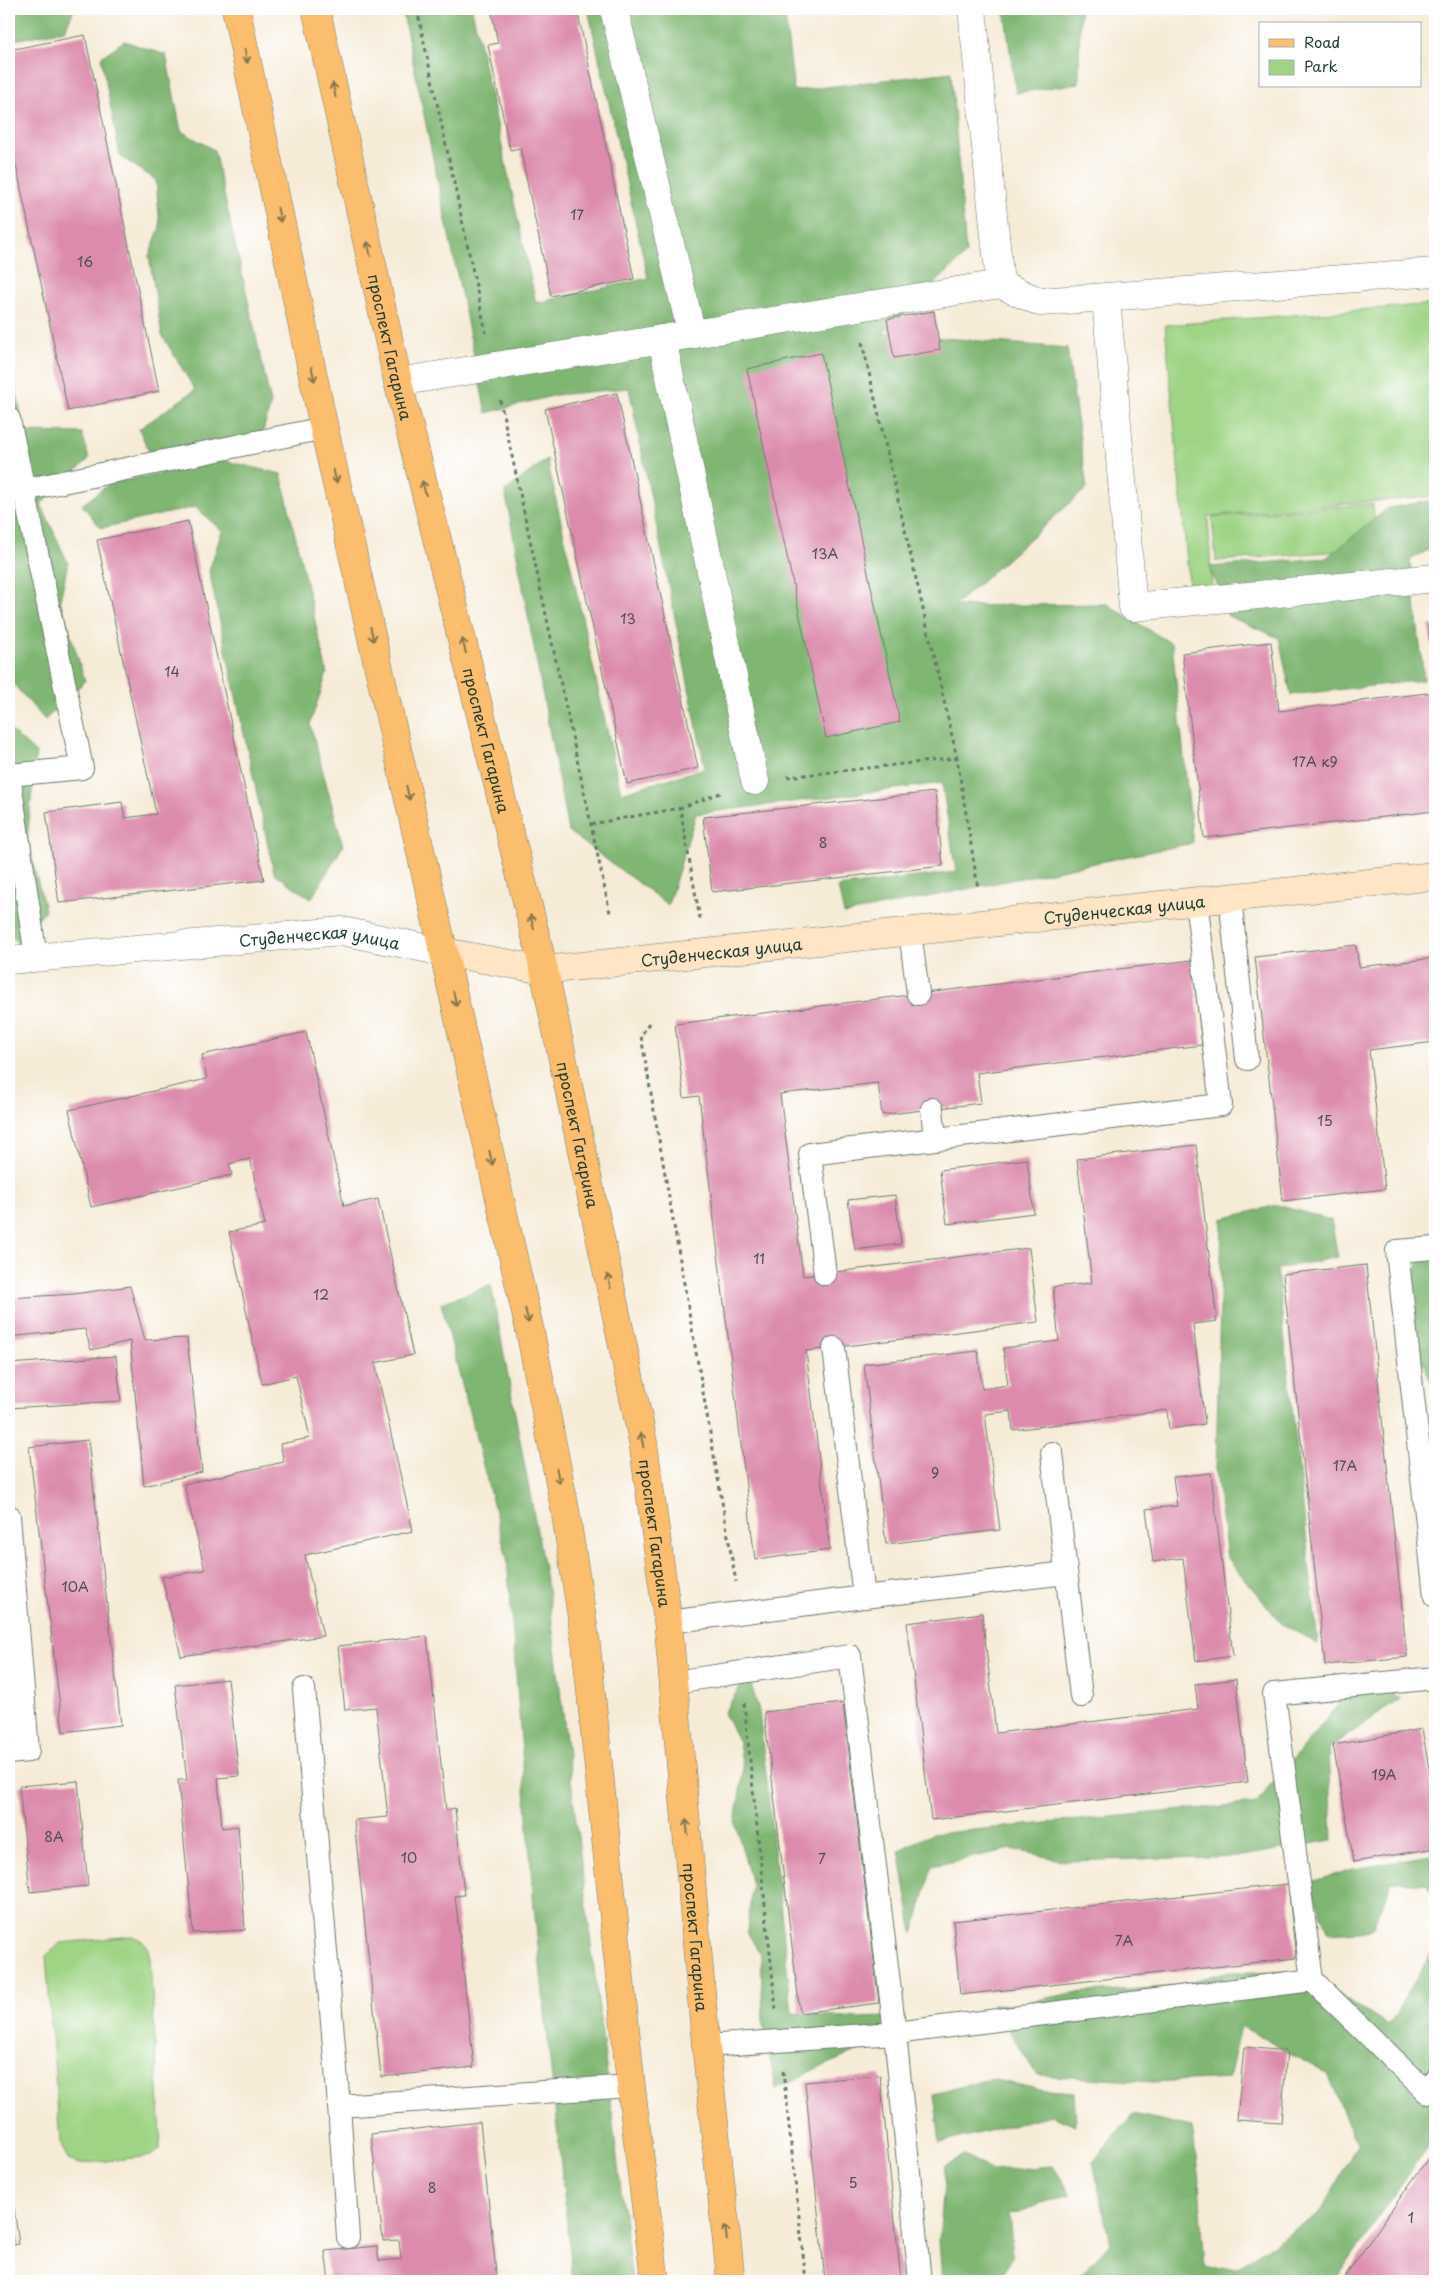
<svg xmlns="http://www.w3.org/2000/svg" width="1444" height="2290" viewBox="0 0 1444 2290" font-family="'Playpen Sans',sans-serif">
<rect width="100%" height="100%" fill="#fff"/>
<filter id="ink" filterUnits="userSpaceOnUse"><feTurbulence type="fractalNoise" baseFrequency=".02" numOctaves="2"/><feDisplacementMap in="SourceGraphic" scale="10" xChannelSelector="R" yChannelSelector="G"/><feConvolveMatrix kernelMatrix="1 2 1 2 8 2 1 2 1" color-interpolation-filters="sRGB"/></filter>
<filter id="wash" filterUnits="userSpaceOnUse"><feTurbulence type="fractalNoise" baseFrequency=".0096" numOctaves="4" result="noise"/><feDisplacementMap in="SourceGraphic" scale="20" xChannelSelector="R" yChannelSelector="G"/><feGaussianBlur stdDeviation="1.12" result="paint"/><feColorMatrix in="noise" values="0 0 0 0 0 0 0 0 0 0 0 0 0 0 0 0 0 1.4 0 .05"/><feComposite in="paint" operator="in"/></filter>
<g filter="url(#wash)">
<rect width="100%" height="100%" fill="#f6ebd7"/>
<g fill="#9fd485" stroke="#5f885c">
<path d="M 1435,304 L 1435,496 L 1208,516 L 1212,593 L 1190,594 L 1165,325 Z"/>
<path d="M 1373,504 L 1377,548 L 1216,561 L 1212,517 Z"/>
<path d="M 132,1936 C 145,1941 148,1945 150,1959 L 161,2137 L 159,2149 L 151,2156 L 79,2164 L 68,2160 L 60,2142 L 46,1956 L 60,1943 Z"/>
</g>
<g fill="#7fb672" stroke="#4f7a53">
<path d="M 9,9 L 74,9 L 65,30 L 9,41 Z"/>
<path d="M 402,9 L 472,9 L 536,303 L 648,278 L 588,9 L 784,9 L 794,91 L 951,72 L 966,254 L 883,333 L 1067,348 L 1087,488 L 954,606 L 1107,604 L 1172,644 L 1193,843 L 844,914 L 838,887 L 956,872 L 942,783 L 696,814 L 668,905 L 568,831 L 505,491 L 547,459 L 621,793 L 705,768 L 629,388 L 556,395 L 486,413 Z"/>
<path d="M 1004,9 L 1080,9 L 1079,83 L 1016,93 Z"/>
<path d="M 124,41 L 166,55 L 181,131 L 214,150 L 271,403 L 262,435 L 150,454 L 139,429 L 195,390 L 162,335 L 149,256 L 160,227 L 156,180 L 120,156 L 101,57 Z"/>
<path d="M 9,364 L 12,366 L 24,432 L 82,433 L 89,459 L 41,504 L 68,563 L 60,600 L 85,681 L 45,720 L 9,679 Z"/>
<path d="M 221,460 L 281,474 L 327,673 L 310,724 L 343,846 L 311,899 L 274,873 L 209,571 L 222,531 L 195,507 L 101,528 L 82,505 L 109,484 Z"/>
<path d="M 1435,500 L 1435,546 L 1410,560 L 1424,680 L 1291,695 L 1279,638 L 1228,616 L 1209,567 L 1326,558 L 1388,508 Z"/>
<path d="M 9,729 L 36,753 L 27,839 L 45,910 L 19,945 L 9,932 Z"/>
<path d="M 1277,1205 L 1331,1220 L 1338,1257 L 1277,1269 L 1318,1644 L 1282,1624 L 1227,1558 L 1216,1470 L 1222,1219 Z"/>
<path d="M 1435,1250 L 1435,1391 L 1404,1319 L 1420,1256 Z"/>
<path d="M 491,1285 L 548,1590 L 632,2281 L 573,2281 L 534,1907 L 507,1558 L 441,1303 Z"/>
<path d="M 1365,1672 L 1400,1699 L 1328,1749 L 1332,1840 L 1242,1856 L 1065,1861 L 1011,1849 L 932,1866 L 913,1934 L 899,1850 L 932,1834 L 1257,1803 Z"/>
<path d="M 748,1674 L 759,1711 L 792,2013 L 858,2018 L 905,2016 L 861,2050 L 815,2069 L 776,2089 L 763,2024 L 761,1955 L 747,1932 L 752,1885 L 735,1823 L 743,1771 L 739,1742 L 724,1713 Z"/>
<path d="M 1435,1855 L 1435,1900 L 1428,1883 L 1392,1881 L 1372,1930 L 1329,1933 L 1309,1883 L 1353,1869 Z"/>
<path d="M 1435,1947 L 1435,2137 L 1334,2281 L 1075,2281 L 1110,2243 L 1093,2162 L 1133,2114 L 1192,2127 L 1199,2181 L 1205,2268 L 1238,2267 L 1320,2213 L 1357,2145 L 1327,2074 L 1241,2026 L 1229,2078 L 1152,2082 L 1037,2075 L 992,2004 L 1014,2005 L 1071,1993 L 1171,1987 L 1226,1972 L 1289,1972 L 1337,1993 L 1389,2025 Z"/>
<path d="M 990,2079 L 1038,2089 L 1074,2092 L 1076,2125 L 1051,2115 L 940,2143 L 934,2094 Z"/>
<path d="M 965,2155 L 992,2171 L 1053,2166 L 1071,2194 L 1009,2215 L 1013,2256 L 999,2281 L 942,2281 L 939,2239 L 946,2165 Z"/>
</g>
<g id="blocks">
<g fill="#dc8bac">
<path d="M 491,9 L 577,9 L 634,279 L 551,296 L 520,148 L 510,150 L 488,45 L 498,43 Z"/>
<path d="M 85,35 L 159,391 L 68,411 L 9,132 L 9,50 Z"/>
<path d="M 934,311 L 940,350 L 894,358 L 887,319 Z"/>
<path d="M 821,353 L 900,722 L 826,738 L 747,369 Z"/>
<path d="M 617,393 L 698,768 L 627,784 L 545,409 Z"/>
<path d="M 188,521 L 264,880 L 59,903 L 46,812 L 122,802 L 125,818 L 156,814 L 97,540 Z"/>
<path d="M 1435,625 L 1435,665 L 1434,665 L 1429,626 Z"/>
<path d="M 1271,642 L 1279,711 L 1435,692 L 1435,811 L 1204,838 L 1182,653 Z"/>
<path d="M 935,792 L 943,866 L 712,892 L 703,817 Z"/>
<path d="M 1356,945 L 1359,967 L 1435,958 L 1435,1042 L 1369,1050 L 1385,1189 L 1283,1201 L 1255,957 Z"/>
<path d="M 1192,960 L 1202,1045 L 977,1073 L 981,1103 L 882,1115 L 878,1083 L 780,1094 L 803,1276 L 1029,1248 L 1038,1322 L 806,1351 L 830,1550 L 755,1560 L 699,1096 L 684,1098 L 675,1024 Z"/>
<path d="M 306,1032 L 344,1206 L 378,1199 L 413,1355 L 375,1363 L 413,1531 L 305,1555 L 323,1636 L 181,1656 L 162,1577 L 205,1570 L 184,1484 L 284,1462 L 280,1444 L 310,1438 L 296,1376 L 262,1384 L 229,1232 L 265,1225 L 250,1159 L 229,1164 L 232,1175 L 91,1207 L 69,1110 L 207,1079 L 202,1055 Z"/>
<path d="M 1196,1145 L 1217,1321 L 1193,1324 L 1205,1424 L 1169,1429 L 1167,1410 L 1013,1430 L 1011,1411 L 985,1414 L 1000,1530 L 886,1544 L 864,1364 L 978,1351 L 982,1389 L 1008,1385 L 1003,1348 L 1059,1341 L 1053,1287 L 1092,1283 L 1077,1159 Z"/>
<path d="M 1027,1159 L 1034,1213 L 947,1224 L 940,1170 Z"/>
<path d="M 895,1195 L 901,1244 L 855,1250 L 848,1200 Z"/>
<path d="M 1366,1265 L 1407,1657 L 1325,1665 L 1283,1274 Z"/>
<path d="M 130,1286 L 145,1340 L 187,1338 L 202,1472 L 144,1486 L 130,1341 L 91,1350 L 85,1329 L 9,1337 L 9,1298 L 74,1294 Z"/>
<path d="M 116,1356 L 121,1401 L 9,1408 L 9,1364 Z"/>
<path d="M 88,1440 L 121,1725 L 63,1732 L 29,1447 Z"/>
<path d="M 1211,1473 L 1233,1656 L 1196,1661 L 1183,1558 L 1153,1562 L 1146,1509 L 1177,1506 L 1173,1477 Z"/>
<path d="M 982,1613 L 996,1733 L 1198,1709 L 1195,1684 L 1236,1679 L 1248,1782 L 931,1820 L 907,1623 Z"/>
<path d="M 427,1636 L 446,1810 L 455,1808 L 464,1895 L 455,1896 L 474,2067 L 381,2077 L 354,1820 L 388,1817 L 376,1707 L 345,1710 L 338,1646 Z"/>
<path d="M 228,1679 L 239,1776 L 218,1778 L 222,1828 L 238,1826 L 245,1930 L 193,1933 L 178,1780 L 187,1780 L 175,1685 Z"/>
<path d="M 843,1703 L 879,2003 L 800,2013 L 764,1712 Z"/>
<path d="M 1422,1729 L 1435,1802 L 1435,1848 L 1354,1862 L 1333,1745 Z"/>
<path d="M 78,1781 L 88,1886 L 30,1892 L 19,1786 Z"/>
<path d="M 1288,1884 L 1296,1958 L 960,1995 L 953,1921 Z"/>
<path d="M 1244,2047 L 1287,2051 L 1281,2123 L 1237,2120 Z"/>
<path d="M 880,2075 L 901,2281 L 825,2281 L 805,2082 Z"/>
<path d="M 480,2122 L 497,2281 L 329,2281 L 325,2251 L 377,2246 L 379,2261 L 401,2259 L 399,2240 L 383,2241 L 371,2134 Z"/>
<path d="M 1433,2151 L 1435,2153 L 1435,2281 L 1342,2281 Z"/>
<path d="M 9,2172 L 19,2244 L 9,2246 Z"/>
</g>
</g>
</g>
<g filter="url(#ink)">
<use href="#blocks" fill-opacity="0" stroke="#6a7a6d" stroke-width="1"/>
<g fill="none" stroke-linecap="round" stroke-linejoin="round">
<g stroke="#6a7a6d" stroke-width="24">
<g id="service">
<path d="M 9,419 L 24,490 L 324,428"/>
<path d="M 9,492 L 24,490 L 82,768 L 9,775 L 36,957"/>
<path d="M 1230,897 L 1247,1059"/>
<path d="M 910,931 L 918,994"/>
<path d="M 932,1109 L 935,1139"/>
<path d="M 1435,1248 L 1397,1251 L 1435,1596"/>
<path d="M 825,1274 L 810,1154 L 1221,1105 L 1196,900"/>
<path d="M 1052,1453 L 1081,1696"/>
<path d="M 9,1516 L 28,1751 L 9,1753"/>
<path d="M 864,1597 L 1066,1573"/>
<path d="M 668,1622 L 864,1597 L 834,1348"/>
<path d="M 674,1682 L 850,1656 L 895,2033 L 920,2281"/>
<path d="M 304,1689 L 339,2106 L 631,2086"/>
<path d="M 1323,1991 L 1312,1980 L 1274,1694 L 1435,1678"/>
<path d="M 706,2046 L 895,2033 L 1312,1980 L 1427,2092 L 1435,2079"/>
<path d="M 339,2106 L 348,2237"/>
</g>
</g>
<g stroke="#6a7a6d" stroke-width="29">
<g id="minor">
<path d="M 614,9 L 692,335"/>
<path d="M 1000,284 L 1040,302 L 1435,272"/>
<path d="M 1106,298 L 1133,607 L 1435,578"/>
<path d="M 662,339 L 755,781"/>
<path d="M 398,382 L 1000,284 L 972,9"/>
<path id="s1" d="M 9,960 L 342,931 L 444,952"/>
</g>
</g>
<g stroke="#6a7a6d" stroke-width="29">
<g id="secondary">
<path id="s2" d="M 444,952 L 544,970 L 1435,876"/>
</g>
</g>
<g stroke="#6a7a6d" stroke-width="29">
<g id="primary">
<path d="M 236,9 L 324,428 L 530,1331 L 565,1509 L 586,1644 L 631,2086 L 655,2281"/>
<path id="s3" d="M 316,9 L 398,382 L 544,970 L 643,1442 L 668,1622 L 706,2046 L 731,2281"/>
</g>
</g>
<g stroke="#6a7a6d" stroke-width="3" stroke-dasharray="4 4" stroke-linecap="butt">
<path d="M 417,9 L 486,333"/>
<path d="M 862,342 L 957,758"/>
<path d="M 500,400 L 610,913"/>
<path d="M 787,777 L 957,758 L 978,888"/>
<path d="M 591,824 L 680,808"/>
<path d="M 700,919 L 680,808 L 723,792"/>
<path d="M 649,1023 L 641,1036 L 736,1582"/>
<path d="M 744,1703 L 776,2010"/>
<path d="M 783,2071 L 806,2281"/>
</g>
<use href="#service" stroke="#fff" stroke-width="22"/>
<use href="#minor" stroke="#fff" stroke-width="28"/>
<use href="#secondary" stroke="#fde5c5" stroke-width="28"/>
<use href="#primary" stroke="#fbbd6e" stroke-width="28"/>
</g>
<defs><path id="oneway-shaft" d="M-6 0H5M1.5-3L5.5 0L1.5 3" fill="none" stroke-width="1.6" stroke-linecap="round" stroke-linejoin="round" transform="scale(1.25)"/></defs>
<g stroke="#82774e">
<use href="#oneway-shaft" transform="translate(246 56) rotate(78)"/>
<use href="#oneway-shaft" transform="translate(334 90) rotate(-102)"/>
<use href="#oneway-shaft" transform="translate(279 215) rotate(78)"/>
<use href="#oneway-shaft" transform="translate(369 249) rotate(-102)"/>
<use href="#oneway-shaft" transform="translate(313 374) rotate(78)"/>
<use href="#oneway-shaft" transform="translate(335 476) rotate(77)"/>
<use href="#oneway-shaft" transform="translate(424 488) rotate(-104)"/>
<use href="#oneway-shaft" transform="translate(372 634) rotate(77)"/>
<use href="#oneway-shaft" transform="translate(464 646) rotate(-104)"/>
<use href="#oneway-shaft" transform="translate(408 793) rotate(77)"/>
<use href="#oneway-shaft" transform="translate(532 922) rotate(-104)"/>
<use href="#oneway-shaft" transform="translate(455 999) rotate(77)"/>
<use href="#oneway-shaft" transform="translate(491 1158) rotate(77)"/>
<use href="#oneway-shaft" transform="translate(609 1281) rotate(-102)"/>
<use href="#oneway-shaft" transform="translate(527 1316) rotate(77)"/>
<use href="#oneway-shaft" transform="translate(642 1440) rotate(-101)"/>
<use href="#oneway-shaft" transform="translate(558 1476) rotate(79)"/>
<use href="#oneway-shaft" transform="translate(687 1827) rotate(-95)"/>
<use href="#oneway-shaft" transform="translate(726 2233) rotate(-96)"/>
</g>
</g>
<g text-anchor="middle" dominant-baseline="central" stroke-width="5" stroke-linejoin="round" paint-order="stroke">
<g font-size="14" fill="#4e5052">
<text x="577" y="214">17</text>
<text x="85" y="261">16</text>
<text x="825" y="553">13А</text>
<text x="628" y="618">13</text>
<text x="172" y="671">14</text>
<text x="1315" y="761">17А к9</text>
<text x="823" y="842">8</text>
<text x="1325" y="1120">15</text>
<text x="759" y="1258">11</text>
<text x="321" y="1294">12</text>
<text x="1345" y="1465">17А</text>
<text x="935" y="1472">9</text>
<text x="75" y="1586">10А</text>
<text x="1384" y="1774">19А</text>
<text x="54" y="1836">8А</text>
<text x="409" y="1857">10</text>
<text x="822" y="1858">7</text>
<text x="1124" y="1940">7А</text>
<text x="853" y="2182">5</text>
<text x="432" y="2187">8</text>
<text x="1411" y="2217">1</text>
</g>
<g font-size="16" fill="#1f3d34" stroke="#fff">
<text stroke="none"><textPath href="#s3" startOffset="346">проспект Гагарина</textPath></text>
<text stroke="none"><textPath href="#s3" startOffset="751">проспект Гагарина</textPath></text>
<text stroke="none"><textPath href="#s2" startOffset="685">Студенческая улица</textPath></text>
<text stroke="none"><textPath href="#s1" startOffset="312">Студенческая улица</textPath></text>
<text stroke="none"><textPath href="#s2" startOffset="280">Студенческая улица</textPath></text>
<text stroke="none"><textPath href="#s3" startOffset="1156">проспект Гагарина</textPath></text>
<text stroke="none"><textPath href="#s3" startOffset="1562">проспект Гагарина</textPath></text>
<text stroke="none"><textPath href="#s3" startOffset="1968">проспект Гагарина</textPath></text>
</g>
</g>
<rect width="1444" height="2290" fill="none" stroke="#fff" stroke-width="30"/>
<rect x="1259" y="22" width="162" height="65" fill="#ffffff" stroke="#a5b1ae"/>
<rect x="1269" y="39" width="25" height="8" fill="#fbbd6e" stroke="#a5b1ae"/>
<text x="1304" y="48" font-size="15" fill="#1f3d34">Road</text>
<rect x="1269" y="60" width="25" height="15" fill="#9fd485" stroke="#a5b1ae"/>
<text x="1304" y="72" font-size="15" fill="#1f3d34">Park</text>
</svg>
